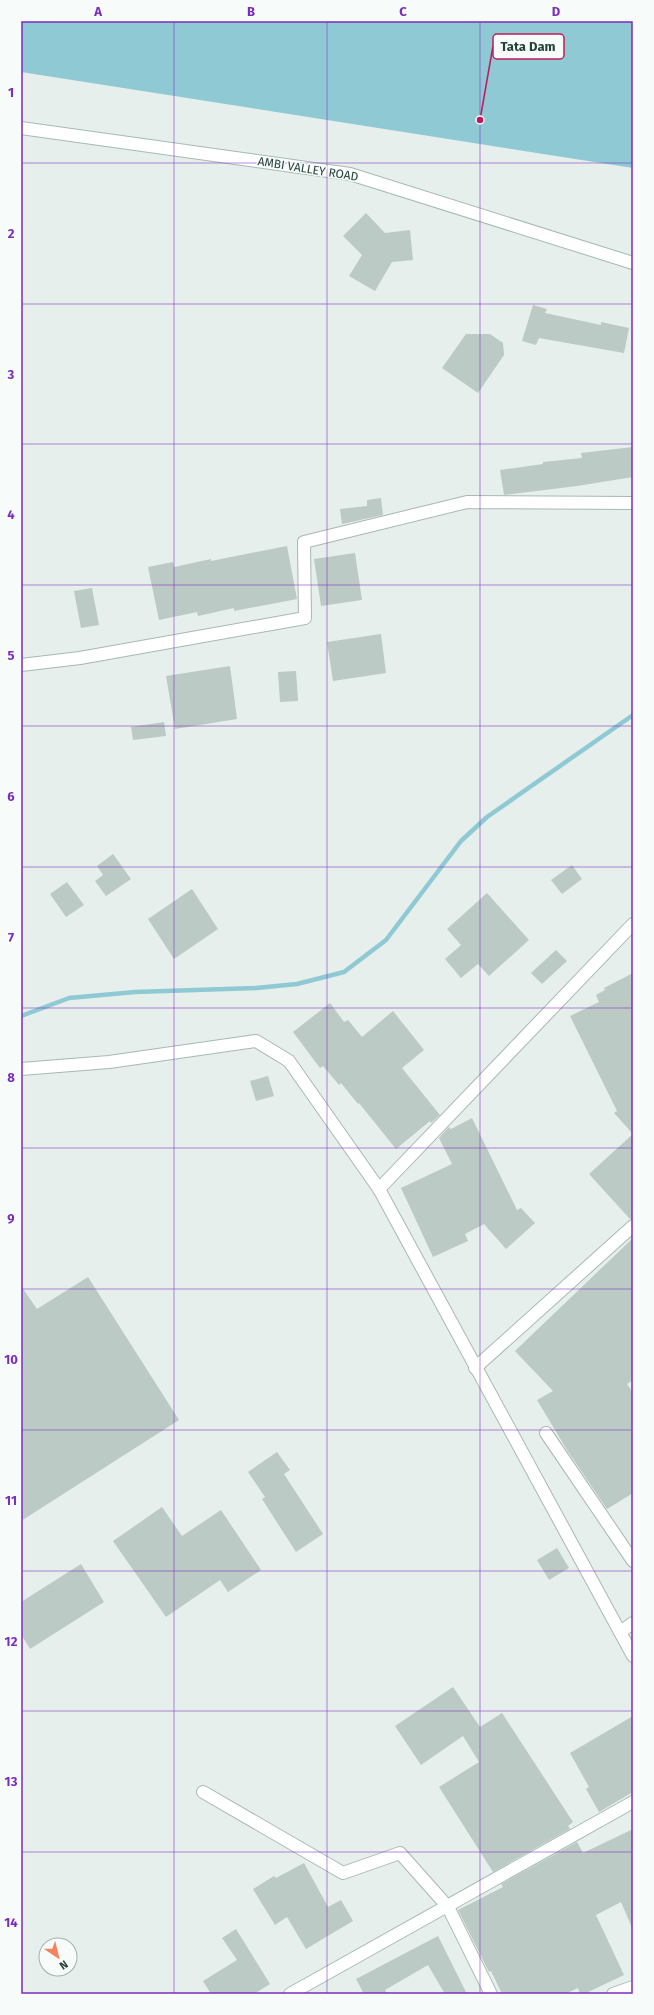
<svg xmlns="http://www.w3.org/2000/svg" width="654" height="2015" viewBox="0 0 654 2015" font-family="'Fira Sans',sans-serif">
<rect width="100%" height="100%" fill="#e6efeb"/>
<path fill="#8ec9d4" d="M 21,21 L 633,21 L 633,168 L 21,72 Z"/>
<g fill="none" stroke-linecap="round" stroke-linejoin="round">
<path stroke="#8ec9d4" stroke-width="4.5" d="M 21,1016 L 69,998 L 135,992 L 256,988 L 297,984 L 344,972 L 386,940 L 461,841 L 487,817 L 633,715"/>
</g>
<g fill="#bbcac4">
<path d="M 366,213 L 385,233 L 410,230 L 413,260 L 392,262 L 375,291 L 349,276 L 362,255 L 343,236 Z"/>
<path d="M 533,305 L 547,309 L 545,313 L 601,325 L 601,322 L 629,328 L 624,353 L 539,338 L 536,345 L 522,341 Z"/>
<path d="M 466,334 L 490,334 L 503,343 L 504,355 L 478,393 L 442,368 Z"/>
<path d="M 633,447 L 633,477 L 577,486 L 504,495 L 500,470 L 543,464 L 543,462 L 582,458 L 581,453 Z"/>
<path d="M 381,498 L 383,515 L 342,524 L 340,509 L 367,506 L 367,500 Z"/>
<path d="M 287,546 L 297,599 L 234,611 L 234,608 L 198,616 L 197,612 L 159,620 L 148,567 L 173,562 L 174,567 L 211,559 L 211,561 Z"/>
<path d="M 355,553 L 362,600 L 321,606 L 314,559 Z"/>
<path d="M 92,588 L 99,625 L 81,628 L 74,591 Z"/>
<path d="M 381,634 L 386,673 L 333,681 L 327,642 Z"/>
<path d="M 230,666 L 237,719 L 175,729 L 166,676 Z"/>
<path d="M 296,671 L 298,701 L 280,702 L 278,672 Z"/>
<path d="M 164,722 L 166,736 L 133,740 L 131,727 Z"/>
<path d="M 113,854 L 131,879 L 106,896 L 95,881 L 103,875 L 97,866 Z"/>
<path d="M 572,865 L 582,879 L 562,894 L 551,880 Z"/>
<path d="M 67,882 L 84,905 L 66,917 L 50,894 Z"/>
<path d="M 192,889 L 218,929 L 174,959 L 148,919 Z"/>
<path d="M 487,893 L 529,940 L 489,976 L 478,964 L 461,978 L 445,959 L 461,945 L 447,929 Z"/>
<path d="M 556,950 L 567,961 L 542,984 L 531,973 Z"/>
<path d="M 633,973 L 633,1219 L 630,1219 L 589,1174 L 633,1134 L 614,1113 L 617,1111 L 570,1016 L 599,1002 L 596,995 L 605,990 L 604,988 Z"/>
<path d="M 330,1003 L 344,1022 L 348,1020 L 362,1037 L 393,1011 L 424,1050 L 402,1068 L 440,1115 L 431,1123 L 430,1121 L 396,1149 L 359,1103 L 358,1104 L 341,1083 L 339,1085 L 323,1066 L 320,1068 L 293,1032 Z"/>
<path d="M 268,1076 L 274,1096 L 256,1101 L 250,1081 Z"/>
<path d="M 472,1118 L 517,1210 L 521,1208 L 535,1223 L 506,1249 L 484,1224 L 465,1234 L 468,1241 L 433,1257 L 401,1188 L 452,1164 L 439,1138 L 449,1127 L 451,1129 Z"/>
<path d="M 633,1238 L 633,1380 L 627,1384 L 633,1393 L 633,1493 L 607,1509 L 567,1450 L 537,1400 L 553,1391 L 515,1351 Z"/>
<path d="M 88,1277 L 179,1420 L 21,1521 L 21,1286 L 37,1309 Z"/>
<path d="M 277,1452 L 290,1470 L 284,1474 L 323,1534 L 296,1552 L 262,1499 L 265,1497 L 248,1472 Z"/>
<path d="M 162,1507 L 182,1536 L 221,1510 L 261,1570 L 228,1592 L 220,1580 L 166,1617 L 113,1541 Z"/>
<path d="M 557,1548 L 569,1568 L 549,1580 L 537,1560 Z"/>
<path d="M 81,1564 L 104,1602 L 30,1649 L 21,1634 L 21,1602 Z"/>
<path d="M 453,1687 L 480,1727 L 502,1713 L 573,1822 L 568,1826 L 570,1829 L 493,1872 L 439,1787 L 479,1762 L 463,1736 L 421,1765 L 395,1726 Z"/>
<path d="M 633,1716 L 633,1792 L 599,1812 L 586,1789 L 589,1787 L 570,1753 Z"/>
<path d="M 633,1829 L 633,1930 L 621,1902 L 596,1915 L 624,1975 L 584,1994 L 580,1994 L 578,1988 L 565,1994 L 502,1994 L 491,1971 L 489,1972 L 458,1910 L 503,1887 L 501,1884 L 577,1842 L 583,1853 Z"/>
<path d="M 304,1863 L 328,1907 L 341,1900 L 353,1921 L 306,1949 L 287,1917 L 275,1925 L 253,1889 L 274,1876 L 276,1878 Z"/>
<path d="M 236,1929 L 270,1984 L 254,1994 L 211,1994 L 203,1981 L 237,1960 L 222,1938 Z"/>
<path d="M 438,1936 L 467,1994 L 445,1994 L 428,1965 L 385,1990 L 387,1994 L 364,1994 L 356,1979 Z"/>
</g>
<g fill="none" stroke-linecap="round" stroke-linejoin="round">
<g stroke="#a8b8b2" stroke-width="14">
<g id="street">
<path d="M 21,665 L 80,658 L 305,618 L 304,542 L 467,502 L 633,503"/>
<path d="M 633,924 L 379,1189 L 633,1656"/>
<path d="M 21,1069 L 109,1062 L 256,1041 L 289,1061 L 379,1189"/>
<path d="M 475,1368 L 633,1226"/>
<path d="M 546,1433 L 633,1561"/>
<path d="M 620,1632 L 633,1623"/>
<path d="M 203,1792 L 343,1873 L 400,1853 L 448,1907 L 491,1994"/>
</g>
</g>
<g stroke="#a4bbb3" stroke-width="14">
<g id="secondary">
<path d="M 21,128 L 350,174 L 633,263"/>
<path d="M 290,1994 L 633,1802"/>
<path d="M 613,1994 L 633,1987"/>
</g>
</g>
<use href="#street" stroke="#fff" stroke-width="12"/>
<use href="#secondary" stroke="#fff" stroke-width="12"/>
</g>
<path fill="none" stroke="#7b2cbf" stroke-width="1" stroke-opacity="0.55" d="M 174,21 L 174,1994M 327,21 L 327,1994M 480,21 L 480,1994M 21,163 L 633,163M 21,304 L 633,304M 21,444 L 633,444M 21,585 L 633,585M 21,726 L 633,726M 21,867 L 633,867M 21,1008 L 633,1008M 21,1148 L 633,1148M 21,1289 L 633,1289M 21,1430 L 633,1430M 21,1571 L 633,1571M 21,1711 L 633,1711M 21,1852 L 633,1852"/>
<g text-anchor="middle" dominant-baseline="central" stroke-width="3" stroke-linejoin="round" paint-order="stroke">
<g font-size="12" fill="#24423a" stroke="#f7fbf9">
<text transform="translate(308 169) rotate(9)">AMBI VALLEY ROAD</text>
</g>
</g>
<path fill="none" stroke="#c2185b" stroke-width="1.5" d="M480 120L493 46"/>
<circle fill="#c2185b" stroke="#f7fbf9" stroke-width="1.5" cx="480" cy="120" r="4"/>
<rect fill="#f7fbf9" stroke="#c2185b" stroke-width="1.5" x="493" y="34" width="71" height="25" rx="4"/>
<g font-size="13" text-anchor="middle" font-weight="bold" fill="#24423a">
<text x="528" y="51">Tata Dam</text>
</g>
<rect width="654" height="2015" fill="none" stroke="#f7fbf9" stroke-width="44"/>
<g transform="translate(58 1957) rotate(145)"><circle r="19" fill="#f7fbf9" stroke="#a3b1ad"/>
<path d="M0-3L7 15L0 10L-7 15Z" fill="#f4845f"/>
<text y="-6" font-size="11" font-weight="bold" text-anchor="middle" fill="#24423a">N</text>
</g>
<rect x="22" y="22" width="610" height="1971" fill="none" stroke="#7b2cbf" stroke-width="1.5"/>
<g font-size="13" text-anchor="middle" font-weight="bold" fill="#7b2cbf">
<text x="98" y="16">A</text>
<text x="251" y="16">B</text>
<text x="403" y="16">C</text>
<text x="556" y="16">D</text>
<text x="11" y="97">1</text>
<text x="11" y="238">2</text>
<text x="11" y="379">3</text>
<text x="11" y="519">4</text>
<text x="11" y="660">5</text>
<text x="11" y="801">6</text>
<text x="11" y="942">7</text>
<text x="11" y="1082">8</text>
<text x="11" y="1223">9</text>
<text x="11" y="1364">10</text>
<text x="11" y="1505">11</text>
<text x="11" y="1646">12</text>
<text x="11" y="1786">13</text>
<text x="11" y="1927">14</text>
</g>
</svg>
